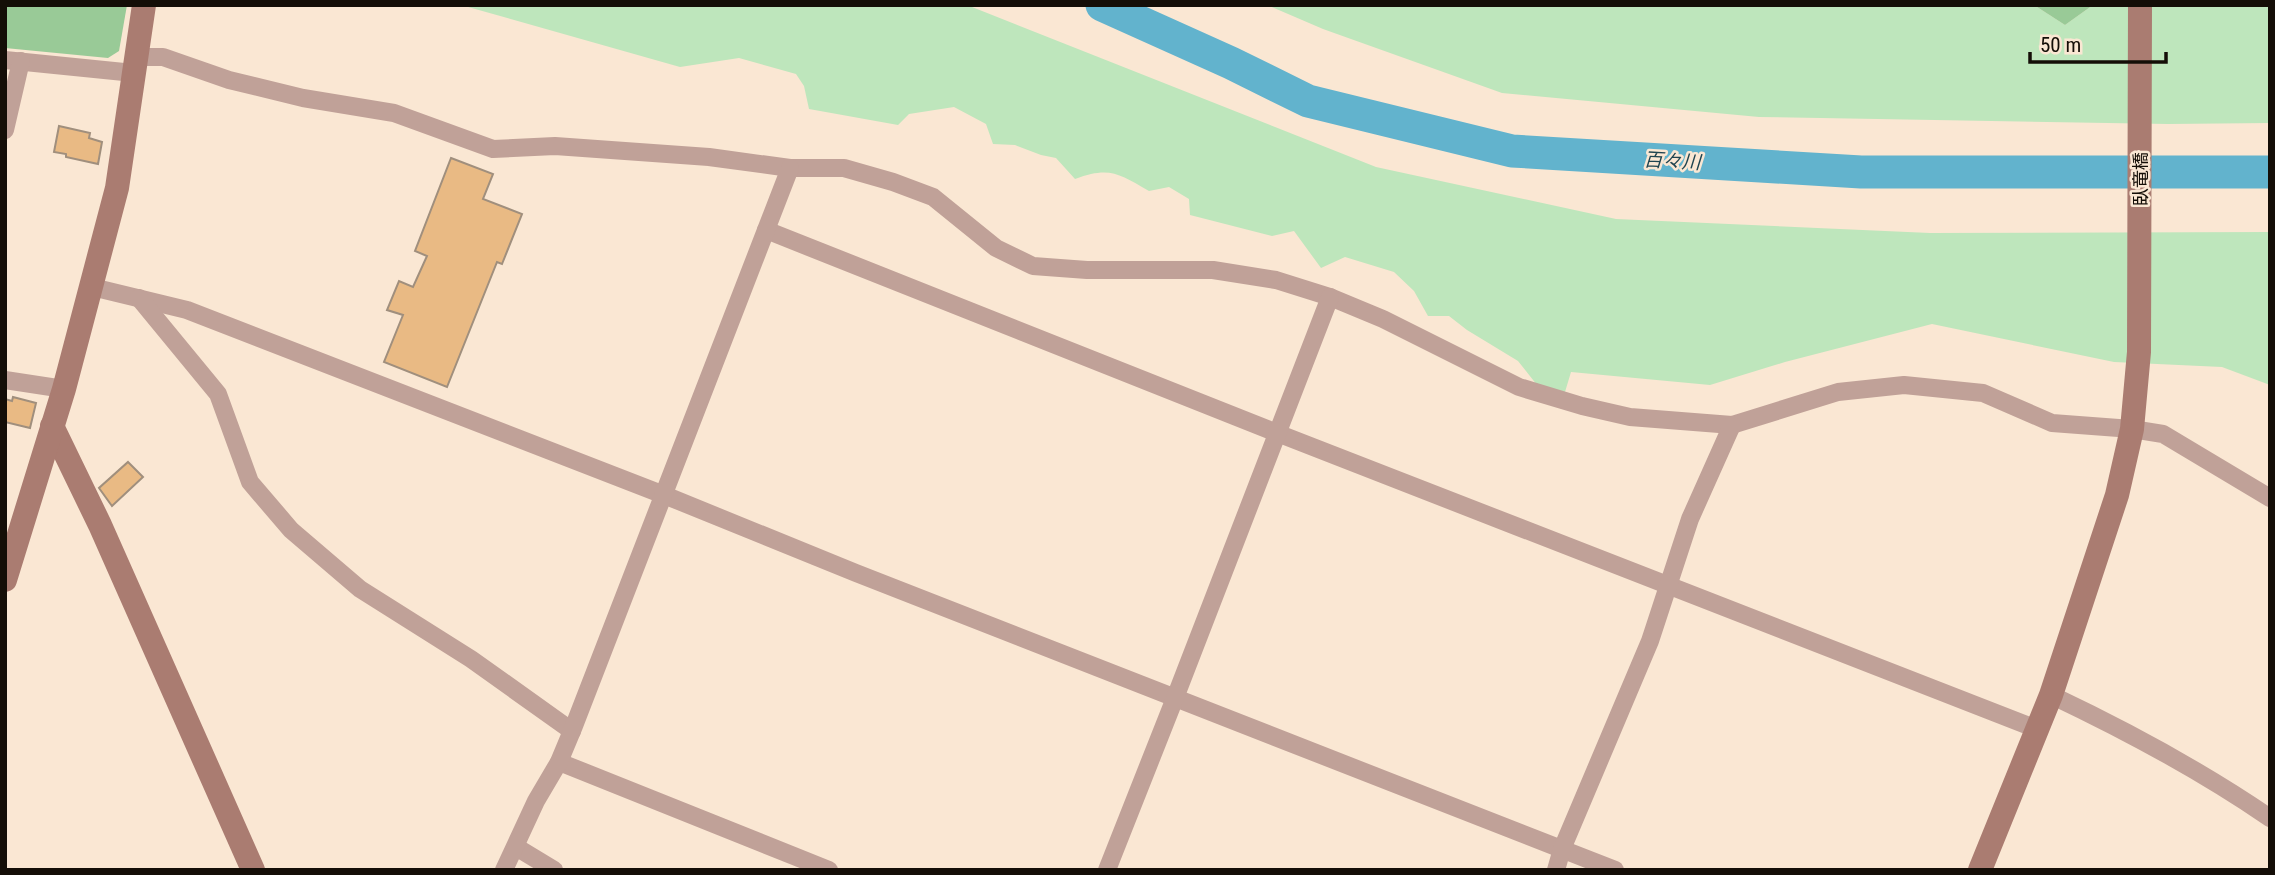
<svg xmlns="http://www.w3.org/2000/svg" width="2275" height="875" viewBox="0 0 2275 875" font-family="'Roboto Condensed','Noto Sans JP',sans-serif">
<rect width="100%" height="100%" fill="#fae7d3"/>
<g fill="#bee6bc">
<path d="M 461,5 L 967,5 L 1376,167 L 1616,219 L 1930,233 L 2270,232 L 2270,385 L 2222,367 L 2114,362 L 1932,324 L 1785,362 L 1710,385 L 1571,372 L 1565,392 L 1537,385 L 1518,361 L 1467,330 L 1449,316 L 1428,316 L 1414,291 L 1394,272 L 1345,257 L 1321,268 L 1294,231 L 1272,236 L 1190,215 L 1189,199 L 1169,187 L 1149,191 C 1119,174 1110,166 1075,179 L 1056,158 L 1041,155 L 1015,145 L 993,144 L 986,124 L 954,107 L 909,114 L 898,125 L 809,109 L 804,86 L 796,74 L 739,58 L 680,67 Z"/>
<path d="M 1267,5 L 2034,5 L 2065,25 L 2093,5 L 2270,5 L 2270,123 L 2168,124 L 1759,117 L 1502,93 L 1323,29 Z"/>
</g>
<g fill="#99ca97">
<path d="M 5,5 L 127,5 L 119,51 L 108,58 L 5,48 Z"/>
<path d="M 2034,5 L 2093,5 L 2065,25 Z"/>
</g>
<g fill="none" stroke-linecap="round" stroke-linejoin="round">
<path stroke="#62b3cd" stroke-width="33" d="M 1102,5 L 1231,63 L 1308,101 L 1512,151 L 1861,172 L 2270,172"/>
</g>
<g fill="#e9ba84" stroke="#a08f7d" stroke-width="2">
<path d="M 59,126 L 90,133 L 89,138 L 102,142 L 98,164 L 66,157 L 66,154 L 54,152 Z"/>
<path d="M 451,158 L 493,174 L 483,199 L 522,214 L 502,264 L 497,262 L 447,387 L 384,362 L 403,315 L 387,310 L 399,281 L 413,287 L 427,256 L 415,251 Z"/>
<path d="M 13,397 L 36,403 L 30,428 L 5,422 L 5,399 L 12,401 Z"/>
<path d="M 128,462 L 143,477 L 112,506 L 99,488 Z"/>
</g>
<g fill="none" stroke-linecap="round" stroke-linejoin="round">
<g stroke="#c0a198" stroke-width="18">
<path d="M 137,57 L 163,57 L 229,80 L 303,98 L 394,113 L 493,149 L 555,146 L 709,157 L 790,168 L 844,168 L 893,182 L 933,197 L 996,248 L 1033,266 L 1087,270 L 1213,270 L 1276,280 L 1330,297 L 1383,319 L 1519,387 L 1582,406 L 1630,417 L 1732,425 L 1838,392 L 1904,385 L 1983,393 L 2052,423 L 2132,429 L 2163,434 L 2270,498"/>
<path d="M 5,60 L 134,73"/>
<path d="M 5,130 L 21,61"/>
<path d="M 766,230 L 1277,433 L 2037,729"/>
<path d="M 92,287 L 187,310 L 664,495 L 856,573 L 1615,870"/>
<path d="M 139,298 L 218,394 L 250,482 L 291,530 L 360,589 L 471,659 L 572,731"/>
<path d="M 5,380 L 64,389"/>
<path d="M 2051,695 C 2127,731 2200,770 2270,818"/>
<path d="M 559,762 L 829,870"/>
<path d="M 516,847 L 554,870"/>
<path d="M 504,870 L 536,801 L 559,762 L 574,726 L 790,168"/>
<path d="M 1107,870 L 1175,698 L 1330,297"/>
<path d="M 1556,870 L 1562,849 L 1650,641 L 1690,519 L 1732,425"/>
</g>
<g stroke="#aa7c71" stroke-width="24">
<path d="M 52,426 L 100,525 L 253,870"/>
<path d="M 5,580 L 64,389 L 117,188 L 144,5"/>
<path d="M 1980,870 L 2051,695 L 2117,495 L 2132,429 L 2139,352 L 2140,5"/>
</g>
</g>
<g text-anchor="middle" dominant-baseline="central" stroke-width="5" stroke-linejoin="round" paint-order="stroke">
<g font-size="18" fill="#140e07" stroke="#fae7d3">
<text transform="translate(2140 179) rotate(-90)">臥竜橋</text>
</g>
<g font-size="19" font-style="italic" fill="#1f4450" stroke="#fae7d3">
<text transform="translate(1672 161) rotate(3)">百々川</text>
</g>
</g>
<rect width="2275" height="875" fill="none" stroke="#140e07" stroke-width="14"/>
<path d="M2030 52v10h136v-10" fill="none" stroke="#140e07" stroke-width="3.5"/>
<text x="2040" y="52" font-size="21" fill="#140e07" stroke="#fae7d3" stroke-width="5" paint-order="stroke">50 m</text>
</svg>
